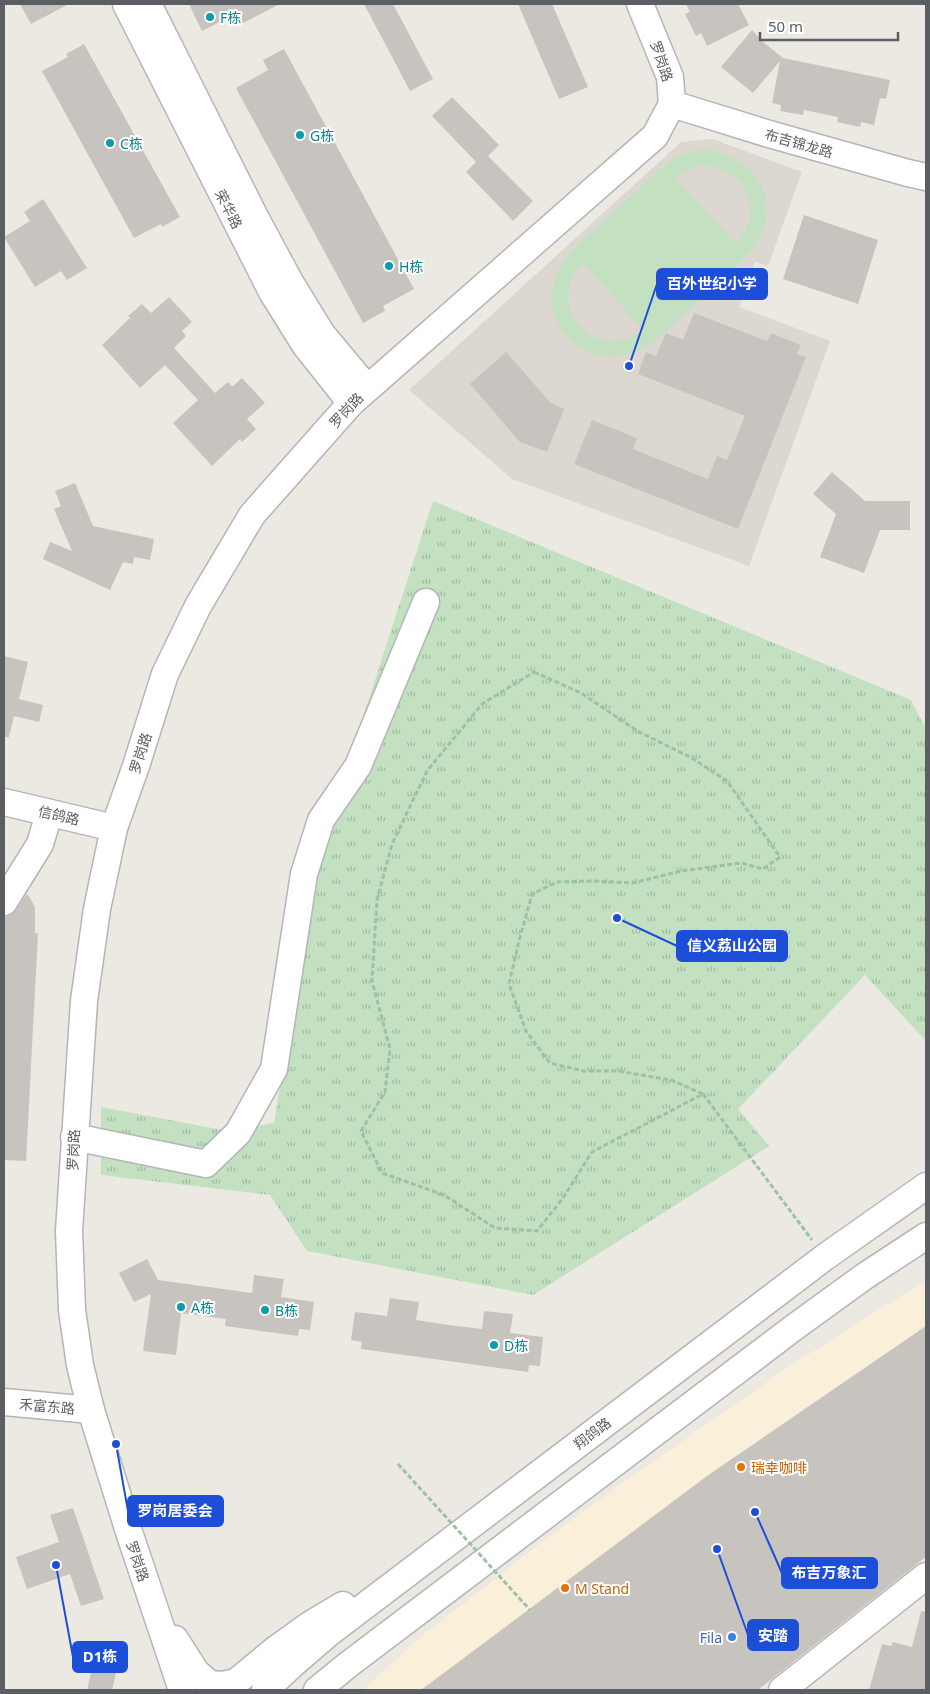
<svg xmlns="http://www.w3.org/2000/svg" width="930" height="1694" viewBox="0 0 930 1694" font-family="'Noto Sans','Noto Sans SC',sans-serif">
<defs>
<pattern id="grass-tufts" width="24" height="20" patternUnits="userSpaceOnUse" patternTransform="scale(1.25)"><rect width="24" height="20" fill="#c3e1c1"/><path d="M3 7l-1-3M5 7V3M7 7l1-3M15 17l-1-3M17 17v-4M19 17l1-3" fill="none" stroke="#a1baa0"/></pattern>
</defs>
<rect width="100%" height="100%" fill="#ece9e2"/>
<path fill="#faf0d9" d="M 926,1280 L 926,1557 L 907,1574 L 758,1690 L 363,1690 L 417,1640 L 542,1542 L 624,1482 L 790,1366 Z"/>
<path fill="#dcd8d1" d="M 713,139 L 802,172 L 768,266 L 755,262 L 739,307 L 830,341 L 749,566 L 512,479 L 409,390 L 681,142 Z"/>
<path fill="url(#grass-tufts)" d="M 433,501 L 911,700 L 926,729 L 926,1041 L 865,975 L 738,1109 L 769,1146 L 533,1295 L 307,1251 L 270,1195 L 101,1175 L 101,1107 L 228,1131 L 274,1123 L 316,862 Z"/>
<path fill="#c3e1c1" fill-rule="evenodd" d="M 704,149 C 763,156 787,211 747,256 L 654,342 C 587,389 517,312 571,251 L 664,165 C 677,155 688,151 704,149 ZM 704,166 C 747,170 765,212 736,244 L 675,178 C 684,171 693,168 704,166 ZM 582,263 L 583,263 L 643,330 C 594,364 543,307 582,263 Z"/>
<g fill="#c7c4c0">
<path d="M 20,4 L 69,4 L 31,24 Z"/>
<path d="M 189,4 L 280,4 L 241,24 L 236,14 L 202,31 Z"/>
<path d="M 364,4 L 393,4 L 433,79 L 410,91 Z"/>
<path d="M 518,4 L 552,4 L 588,87 L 559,99 Z"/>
<path d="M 686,4 L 738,4 L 749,25 L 707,46 L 701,33 L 696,36 L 685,14 L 690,12 Z"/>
<path d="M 752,30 L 762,41 L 783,58 L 890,80 L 886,99 L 880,98 L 874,125 L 861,122 L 860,127 L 837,122 L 838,117 L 804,110 L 803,115 L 780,111 L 781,105 L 772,103 L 780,61 L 753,93 L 721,67 Z"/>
<path d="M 84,44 L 180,217 L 162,227 L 161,224 L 134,238 L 42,71 L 68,57 L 66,54 Z"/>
<path d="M 284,49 L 414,289 L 383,306 L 385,311 L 363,323 L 236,88 L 268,70 L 263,60 Z"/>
<path d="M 452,97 L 499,145 L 488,156 L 533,201 L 513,221 L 466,172 L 476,162 L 432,116 Z"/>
<path d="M 43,199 L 87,268 L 67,280 L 61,271 L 35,287 L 4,237 L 30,221 L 24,212 Z"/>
<path d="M 804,215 L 878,240 L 858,304 L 783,279 Z"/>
<path d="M 169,297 L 192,322 L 182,331 L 186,336 L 174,348 L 215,393 L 228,382 L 232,387 L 242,378 L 265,403 L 247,419 L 256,429 L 242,442 L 240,439 L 212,466 L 173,423 L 198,400 L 165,365 L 140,388 L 102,345 L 130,318 L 128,316 L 142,304 L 151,313 Z"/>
<path d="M 694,313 L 767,341 L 771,333 L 801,345 L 797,354 L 806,357 L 738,529 L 574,464 L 592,420 L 637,438 L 633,449 L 708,479 L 717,456 L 727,460 L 745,416 L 638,374 L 646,352 L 656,356 L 666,333 L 683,340 Z"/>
<path d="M 506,352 L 551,403 L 564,409 L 547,452 L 520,442 L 470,384 Z"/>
<path d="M 832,472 L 865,501 L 910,501 L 910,530 L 880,530 L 864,573 L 820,557 L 836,514 L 813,494 Z"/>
<path d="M 75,483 L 93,526 L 154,539 L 150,560 L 134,557 L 133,564 L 123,562 L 110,590 L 43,559 L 50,542 L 72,551 L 54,509 L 61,506 L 55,491 Z"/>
<path d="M 4,656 L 28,662 L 19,699 L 43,705 L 39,722 L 14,716 L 9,737 L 4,737 Z"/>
<path d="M 26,895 L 28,895 L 35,907 L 35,933 L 38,933 L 26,1161 L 4,1160 L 4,917 L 11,915 L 16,910 Z"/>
<path d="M 147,1259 L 158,1280 L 252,1293 L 254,1275 L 284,1279 L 281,1297 L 314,1302 L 310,1330 L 299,1329 L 298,1336 L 225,1326 L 226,1319 L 181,1313 L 176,1355 L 143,1351 L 151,1294 L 134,1302 L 119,1273 Z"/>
<path d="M 390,1298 L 419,1302 L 416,1320 L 449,1325 L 482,1329 L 484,1311 L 513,1314 L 510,1333 L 543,1337 L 540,1366 L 529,1365 L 528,1372 L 361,1349 L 362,1342 L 351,1340 L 355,1312 L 387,1316 Z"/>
<path d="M 926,1326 L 926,1557 L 758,1690 L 421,1690 L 707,1476 Z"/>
<path d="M 73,1508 L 104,1599 L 81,1606 L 70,1574 L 27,1589 L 16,1557 L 59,1542 L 50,1515 Z"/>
<path d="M 921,1611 L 926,1612 L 926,1690 L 869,1690 L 882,1644 L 891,1646 L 893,1642 L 912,1647 Z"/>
<path d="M 95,1656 L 119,1661 L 112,1690 L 87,1690 Z"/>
</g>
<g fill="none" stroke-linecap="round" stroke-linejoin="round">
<g stroke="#b3b5b8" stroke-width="29">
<g id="minor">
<path d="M 126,4 L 272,292 L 305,345 L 351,403"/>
<path d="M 148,4 L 255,217 L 290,282 L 322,334 L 367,388"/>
<path d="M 672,104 L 769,134 L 908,173 L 926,177"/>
<path d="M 4,802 L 114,828"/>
<path d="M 4,902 L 40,844 L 49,814"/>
<path d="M 74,1137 L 206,1164 L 238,1133 L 274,1069 L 304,874 L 321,820 L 358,766 L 426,602"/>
<path d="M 4,1402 L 91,1410"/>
<path d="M 175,1639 L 196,1672 L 210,1684 L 223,1685 L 236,1682 L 276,1649 L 308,1626 L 343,1605"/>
<path d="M 182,1690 L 129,1532 L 91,1410 L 80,1365 L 72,1310 L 69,1231 L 84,1001 L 97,909 L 114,828 L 136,766 L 165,674 L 198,606 L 252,515 L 351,403 L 655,136 L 672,104 L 670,77 L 640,4"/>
<path d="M 265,1690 L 293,1664 L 329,1633 L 825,1257 L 926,1186"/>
<path d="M 317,1690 L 349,1664 L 796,1326 L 865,1276 L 926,1236"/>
<path d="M 782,1690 L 926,1576"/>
</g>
</g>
<g stroke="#9cc2a3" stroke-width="3" stroke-dasharray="5 2.5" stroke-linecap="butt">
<path d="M 534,672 L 581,693 L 639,732 L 692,758 L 727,781 L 780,857 L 763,869 L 741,863 L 681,871 L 633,883 L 592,881 L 557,882 L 532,894 L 519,941 L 509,984 L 526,1031 L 550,1063 L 584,1071 L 618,1071 L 671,1080 L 703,1094 L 592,1152 L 563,1198 L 537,1231 L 495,1228 L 444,1195 L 382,1173 L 361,1131 L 385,1092 L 390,1049 L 372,981 L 377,900 L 392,844 L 427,771 L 482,704 Z"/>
<path d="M 703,1094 L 812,1240"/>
</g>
<use href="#minor" stroke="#fff" stroke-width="26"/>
<path stroke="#9cc2a3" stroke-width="3" stroke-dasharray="5 2.5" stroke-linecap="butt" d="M 398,1464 L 530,1610"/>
</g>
<g fill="#0f9aa8" stroke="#fff" stroke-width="2">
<circle cx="210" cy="17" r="5"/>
<circle cx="300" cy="135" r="5"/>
<circle cx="110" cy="143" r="5"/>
<circle cx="389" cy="266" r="5"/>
<circle cx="181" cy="1307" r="5"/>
<circle cx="265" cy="1310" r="5"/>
<circle cx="494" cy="1345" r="5"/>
</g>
<g fill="#e8710a" stroke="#fff" stroke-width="2">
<circle cx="741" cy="1467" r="5"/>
<circle cx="565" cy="1588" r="5"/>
</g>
<circle fill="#3f7fe0" stroke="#fff" stroke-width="2" cx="732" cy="1637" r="5"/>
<g text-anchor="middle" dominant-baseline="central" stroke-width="4" stroke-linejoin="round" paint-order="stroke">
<g font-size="14" fill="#0d838f" stroke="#fff" text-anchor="start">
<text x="220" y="17">F栋</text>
<text x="310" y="135">G栋</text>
<text x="120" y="143">C栋</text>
<text x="399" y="266">H栋</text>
<text x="191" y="1307">A栋</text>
<text x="275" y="1310">B栋</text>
<text x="504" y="1345">D栋</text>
</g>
<g font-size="14" fill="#5b5e62" stroke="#fff">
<text transform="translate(662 61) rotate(71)">罗岗路</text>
<text transform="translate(799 143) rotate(16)">布吉锦龙路</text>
<text transform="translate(229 209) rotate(63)">荣华路</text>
<text transform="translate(346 410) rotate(-47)">罗岗路</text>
<text transform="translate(140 753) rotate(-72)">罗岗路</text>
<text transform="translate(59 815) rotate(13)">信鸽路</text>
<text transform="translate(73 1150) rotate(-87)">罗岗路</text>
<text transform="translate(47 1406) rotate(5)">禾富东路</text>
<text transform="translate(592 1433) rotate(-37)">翔鸽路</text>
<text transform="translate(138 1561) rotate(71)">罗岗路</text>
</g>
<g font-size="14" fill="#c56008" stroke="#fff" text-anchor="start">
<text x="751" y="1467">瑞幸咖啡</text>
<text x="575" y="1588">M Stand</text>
</g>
<g font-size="14" fill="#366cbe" stroke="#fff" text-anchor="end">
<text x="722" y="1637">Fila</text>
</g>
</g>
<path fill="none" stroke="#1d4ed8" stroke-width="2" d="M629 366L657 284M617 918L677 946M116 1444L128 1511M755 1512L782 1573M717 1549L748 1635M56 1565L73 1657"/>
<g fill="#1d4ed8" stroke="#fff" stroke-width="2">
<circle cx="629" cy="366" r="5"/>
<circle cx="617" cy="918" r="5"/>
<circle cx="116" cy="1444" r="5"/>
<circle cx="755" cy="1512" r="5"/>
<circle cx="717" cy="1549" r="5"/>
<circle cx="56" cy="1565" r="5"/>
</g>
<g fill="#1d4ed8" stroke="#1d4ed8" stroke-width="2">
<rect x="657" y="269" width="110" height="30" rx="5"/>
<rect x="677" y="931" width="110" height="30" rx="5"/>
<rect x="128" y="1496" width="95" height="30" rx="5"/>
<rect x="782" y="1558" width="95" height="30" rx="5"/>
<rect x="748" y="1620" width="50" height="30" rx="5"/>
<rect x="73" y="1642" width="54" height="30" rx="5"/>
</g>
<g font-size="15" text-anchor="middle" font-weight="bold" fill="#fff">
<text x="712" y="289">百外世纪小学</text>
<text x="732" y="951">信义荔山公园</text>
<text x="175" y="1516">罗岗居委会</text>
<text x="829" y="1578">布吉万象汇</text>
<text x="773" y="1641">安踏</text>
<text x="100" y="1662">D1栋</text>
</g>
<rect width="930" height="1694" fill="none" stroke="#5b5e62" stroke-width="10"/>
<path d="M760 32v8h138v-8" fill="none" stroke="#5b5e62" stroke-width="2.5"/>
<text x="768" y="32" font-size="15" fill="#5b5e62" stroke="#ffffff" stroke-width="4" paint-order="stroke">50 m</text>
</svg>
